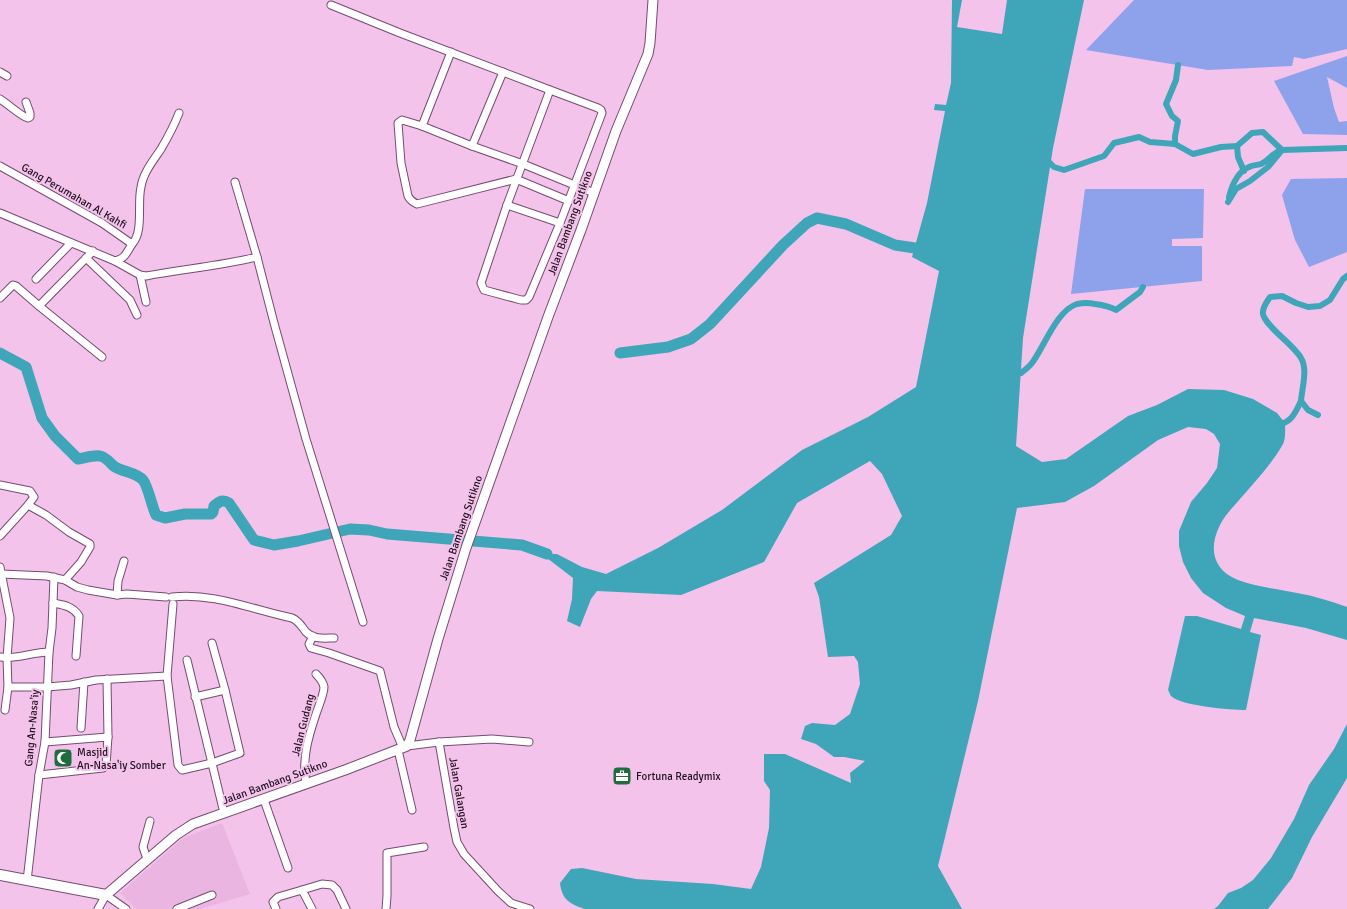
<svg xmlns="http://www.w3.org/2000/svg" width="1347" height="909" viewBox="0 0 1347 909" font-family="Signika,sans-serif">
<rect width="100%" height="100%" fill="#f3c3eb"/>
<path fill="#eab5e1" d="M 222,823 L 250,894 L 200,909 L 136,909 L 120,893 L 183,838 Z"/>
<g fill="#8ea1eb">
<path d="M 1134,0 L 1347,0 L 1347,49 L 1304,59 L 1294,57 L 1292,66 L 1208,70 L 1086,50 Z"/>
<path d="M 1347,56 L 1347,88 L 1327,77 L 1334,108 L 1339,122 L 1347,121 L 1347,135 L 1303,134 L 1274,81 Z"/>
<path d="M 1347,178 L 1347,252 L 1309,267 L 1295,240 L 1282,195 L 1291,179 Z"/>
<path d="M 1085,189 L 1204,189 L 1203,238 L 1172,239 L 1172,246 L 1202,246 L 1202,281 L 1071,294 Z"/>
</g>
<g fill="#3fa5b8">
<path d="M 952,0 L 1084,0 L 1053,148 L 1023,338 L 1016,446 L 1042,462 L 1066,459 L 1128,416 L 1157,405 L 1188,389 L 1224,390 L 1253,399 L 1277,413 L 1285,423 C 1285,429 1286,438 1283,444 C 1272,464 1255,481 1240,499 C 1233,507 1224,516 1220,525 C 1208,549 1213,570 1238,580 C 1257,587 1278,589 1297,593 C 1314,596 1331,601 1347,607 L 1347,640 L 1306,628 L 1254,618 L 1250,632 L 1261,635 L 1246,710 C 1231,710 1181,706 1171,696 C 1170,695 1169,691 1168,690 L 1185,616 L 1197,616 L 1241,629 L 1245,616 L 1226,608 L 1203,593 L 1191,578 L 1183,562 L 1179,546 L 1179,531 L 1191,502 L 1207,483 L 1217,468 L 1220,444 L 1214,434 L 1206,429 L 1188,427 L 1158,440 L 1094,486 L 1065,502 L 1017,508 L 978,701 L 938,866 L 962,909 L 585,909 C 570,904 562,900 560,883 L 571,869 L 582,868 L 636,879 L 713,884 L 751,889 L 761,867 L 769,828 L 770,790 L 764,781 L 764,754 L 785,754 L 851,783 L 850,773 L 865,761 L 844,757 L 834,757 L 816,744 L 801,739 L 805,726 L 812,723 L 835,725 L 850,714 L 860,684 L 858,662 L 854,656 L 828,657 L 819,597 L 814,583 L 891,535 L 902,516 L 882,474 L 870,461 L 797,503 L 764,562 L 681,595 L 597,591 L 591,599 L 580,627 L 567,621 L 572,599 L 573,578 L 547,558 L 547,554 L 557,554 L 582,567 L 606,574 L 658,548 L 722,510 L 802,450 L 868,417 L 916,387 L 939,271 L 912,257 L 927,203 L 945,111 L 934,110 L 935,104 L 946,105 L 951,83 Z"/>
<path d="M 1347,724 L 1347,778 L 1312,837 L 1292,878 L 1268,909 L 1214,909 L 1218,906 L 1228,893 L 1241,888 L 1253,880 L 1271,858 L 1294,819 L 1309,785 L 1334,749 Z"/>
</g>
<path fill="#f3c3eb" d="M 962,0 L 1007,0 L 1002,34 L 957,27 Z"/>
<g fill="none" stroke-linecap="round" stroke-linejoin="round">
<g stroke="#3fa5b8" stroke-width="6">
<path d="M 1175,144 L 1175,136 L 1178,121 L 1172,116 L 1166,104 L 1176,80 L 1178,65"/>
<path d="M 1237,146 L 1238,157 L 1244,171"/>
<path d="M 1050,163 L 1054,167 L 1064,170 L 1104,156 L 1114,143 L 1139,137 L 1150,142 L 1175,144 L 1193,154 L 1221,147 L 1237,146 L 1252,133 L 1263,132 L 1282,150"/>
<path d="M 1229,197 C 1232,185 1237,172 1249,167 C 1253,165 1258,165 1261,164 C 1270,160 1271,153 1282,150"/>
<path d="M 1228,202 L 1236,189 L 1250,181 L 1268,167 L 1282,150 L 1347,148"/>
<path d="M 1021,373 C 1025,370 1029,367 1032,363 C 1044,347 1057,310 1077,304 C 1082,303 1090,303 1095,304 C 1103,305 1109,306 1116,310 L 1140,292 L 1143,287"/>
<path d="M 1318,415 L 1308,410 L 1301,401 C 1302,388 1308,369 1301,358 C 1294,345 1265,326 1263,314 C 1262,307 1267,302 1270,297 L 1282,296 L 1296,303 L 1308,307 L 1320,306 L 1330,300 L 1343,279 L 1347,276"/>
<path d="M 1280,424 C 1292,422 1296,411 1301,401"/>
</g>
<g stroke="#3fa5b8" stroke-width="11">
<path d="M 0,353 L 26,367 L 42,418 L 55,436 L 78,459 C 85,458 93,455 100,456 C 109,458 111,466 117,468 C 125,472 137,473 143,480 C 148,486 152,507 156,515 L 165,518 L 185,514 L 211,514 L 213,512 L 214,506 C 220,501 223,499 229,503 L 254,540 L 274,545 L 298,541 L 350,529 L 369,530 L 387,534 L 522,545 L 547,554"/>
<path d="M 620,353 L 668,347 L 691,339 L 710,324 L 783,245 L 807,223 L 817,218 L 846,224 L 895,245 L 915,248"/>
</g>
<g stroke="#754c6f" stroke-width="9">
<g id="minor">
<path d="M 331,5 L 400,33 L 550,90"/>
<path d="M 0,72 L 7,76"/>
<path d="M 550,90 L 598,108 L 601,110 L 602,113 L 560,223 L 529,297 L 526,300 L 521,300 L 484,290 L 481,283 L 507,205 Z"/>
<path d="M 0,99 C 8,104 22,117 28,118 L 30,117 L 30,113 L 26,102"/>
<path d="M 422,126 L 451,52"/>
<path d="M 472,146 L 503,72"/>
<path d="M 0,166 L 102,223 L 132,244 C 127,252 125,259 115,261 L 0,213"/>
<path d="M 569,201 L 516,179 L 417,204 C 412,202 410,200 408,196 L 401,163 L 398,123 L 402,120 L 422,126 L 472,146 L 523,164 L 594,193"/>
<path d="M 507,205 L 560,223"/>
<path d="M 132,244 C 144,232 137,203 141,187 C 143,173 153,161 161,149 C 168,137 174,126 179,113"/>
<path d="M 257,257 L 274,323 L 306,439 L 363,622"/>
<path d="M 86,258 L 130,300 L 137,315"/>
<path d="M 115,261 L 140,275 L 146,276 C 183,269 220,266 257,257 L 235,182"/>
<path d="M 140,275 L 146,302"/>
<path d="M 36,279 L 71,243"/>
<path d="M 0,298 L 13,285 L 16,286 L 39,306 L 93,251"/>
<path d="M 39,306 L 102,357"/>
<path d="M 0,485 L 30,491 L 34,497 L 28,505 L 0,536"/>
<path d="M 28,505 L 46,515 L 69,532 L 90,544 L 90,547 L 81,562 L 65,580"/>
<path d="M 0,567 L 10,618 L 7,658 L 8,687 L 47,687 L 71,685 L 96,680 L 167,676"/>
<path d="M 1,574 L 47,576 L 65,580 L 77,587 L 88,590 L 117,595 L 127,594 L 166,597"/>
<path d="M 117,595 L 118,581 L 124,561"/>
<path d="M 172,597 C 213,592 253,610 292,618 C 299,621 302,627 306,632 C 314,640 325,638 334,638"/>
<path d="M 53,603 C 63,605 73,606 79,616 L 76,656"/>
<path d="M 173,604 L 167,676 L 178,765 L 182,770 L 212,763 L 240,753 L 225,690 L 212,643"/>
<path d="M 313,636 L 309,644 L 311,648 L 329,653 L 380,671 L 394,727 L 403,748"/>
<path d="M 0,657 C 14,660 33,652 49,652"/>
<path d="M 187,660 L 224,813"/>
<path d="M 107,679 L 108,737"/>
<path d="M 195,697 L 225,690"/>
<path d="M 5,710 L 8,687"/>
<path d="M 81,728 L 84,682"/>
<path d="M 439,742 L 454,828 L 457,842 L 464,854 L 498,891 L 511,903 L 530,909"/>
<path d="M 407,746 L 439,742 L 492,739 L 529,742"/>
<path d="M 398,750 L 412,810"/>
<path d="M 39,775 L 103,768 L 106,765 L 108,737 L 45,742"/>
<path d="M 306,784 C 302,758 308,738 316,714 C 318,708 324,694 324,687 C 323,682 320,678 316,674"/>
<path d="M 264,800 L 288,868"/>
<path d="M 147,859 L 143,847 L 150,821"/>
<path d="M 27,881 L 39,775 L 45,742 L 49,652 L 52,628 L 54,577"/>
<path d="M 302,890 L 322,884 L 332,885 L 337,890 L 346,909"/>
<path d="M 98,909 L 106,895 L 126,909"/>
<path d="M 177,909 L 212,895"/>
<path d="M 276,909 L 273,902 L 278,897 L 302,890 L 312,909"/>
<path d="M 386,909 L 387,896 L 387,853 L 424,847"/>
</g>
</g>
<g stroke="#754c6f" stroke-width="11">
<path id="tertiary" d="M 106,895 L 176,835 L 193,824 L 345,770 L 407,746 L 410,740 L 438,639 L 466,548 L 548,317 L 581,230 L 616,131 L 648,54 L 650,43 L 653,0"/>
</g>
<g stroke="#754c6f" stroke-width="12">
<path id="secondary" d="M 0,875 L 106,895"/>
</g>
<use href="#minor" stroke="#fff" stroke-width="7"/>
<use href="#tertiary" stroke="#fff" stroke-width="9"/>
<use href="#secondary" stroke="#fff" stroke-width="10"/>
</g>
<defs>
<g id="mosque-square" transform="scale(1)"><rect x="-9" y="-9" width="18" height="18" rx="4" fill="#1f6d3d" stroke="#f3c3eb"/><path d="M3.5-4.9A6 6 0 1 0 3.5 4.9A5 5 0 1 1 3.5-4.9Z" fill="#fff"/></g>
<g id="office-square" transform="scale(1)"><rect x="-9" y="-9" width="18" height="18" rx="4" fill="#1f6d3d" stroke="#f3c3eb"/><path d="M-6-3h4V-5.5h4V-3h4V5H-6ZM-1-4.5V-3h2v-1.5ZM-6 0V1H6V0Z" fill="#fff"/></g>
</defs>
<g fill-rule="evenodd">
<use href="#mosque-square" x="63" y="758"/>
<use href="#office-square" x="622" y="776"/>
</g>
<g text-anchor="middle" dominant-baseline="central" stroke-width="4" stroke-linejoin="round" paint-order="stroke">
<g font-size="11" fill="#231220" stroke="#f3c3eb">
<text transform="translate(74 196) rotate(30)">Gang Perumahan Al Kahfi</text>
<text transform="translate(570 223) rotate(-70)">Jalan Bambang Sutikno</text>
<text transform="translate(461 528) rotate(-71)">Jalan Bambang Sutikno</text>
<text transform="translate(303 725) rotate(-76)">Jalan Gudang</text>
<text transform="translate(32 728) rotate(-85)">Gang An-Nasa'iy</text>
<text transform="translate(275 782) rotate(-20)">Jalan Bambang Sutikno</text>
<text transform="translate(459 793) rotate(80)">Jalan Galangan</text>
</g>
<g font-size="11" fill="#231220" stroke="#f3c3eb" text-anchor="start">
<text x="77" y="752">Masjid<tspan x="77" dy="13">An-Nasa'iy Somber</tspan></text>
<text x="636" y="776">Fortuna Readymix</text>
</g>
</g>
</svg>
